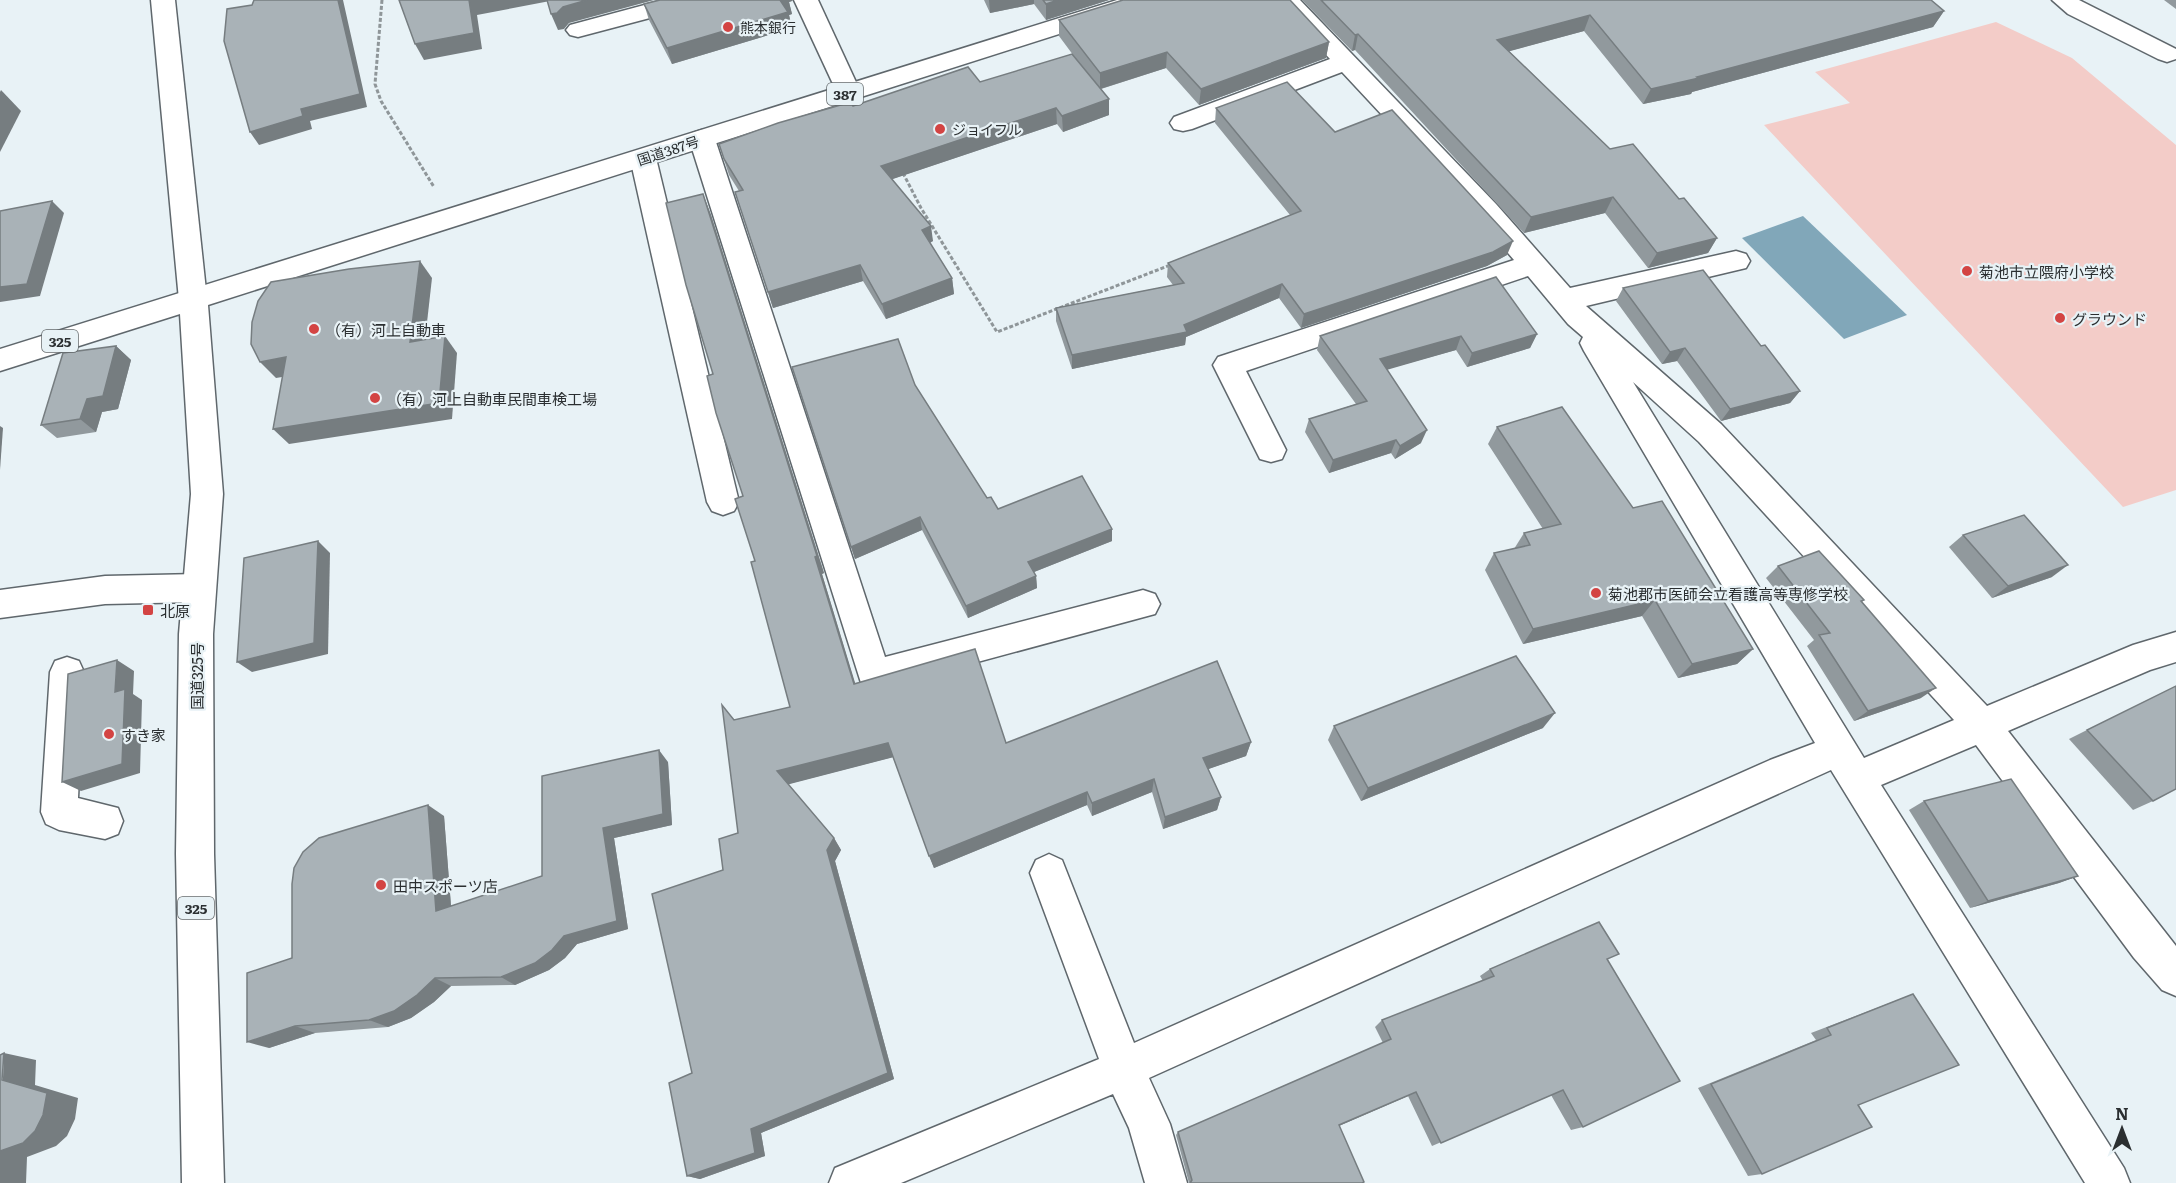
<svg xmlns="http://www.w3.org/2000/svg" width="2176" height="1183" viewBox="0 0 2176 1183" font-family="Literata,'Noto Sans JP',serif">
<rect width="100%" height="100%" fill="#e8f2f6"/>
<path fill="#f3ccc8" d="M 1996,22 L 2072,58 L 2176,145 L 2176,490 L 2123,507 L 1764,125 L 1850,103 L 1815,72 Z"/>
<path fill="#81a7b9" d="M 1803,216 L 1907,315 L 1844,339 L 1742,238 Z"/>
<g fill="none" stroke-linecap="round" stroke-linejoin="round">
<g stroke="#5f676c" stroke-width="3">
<g id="minor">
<path d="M 151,0 L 175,0 L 207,300 L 203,307 L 193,310 L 183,307 L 179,300 Z"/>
<path d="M 663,0 L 703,0 L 699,5 L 578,37 L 570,35 L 566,30 L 570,25 Z"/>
<path d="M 794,0 L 818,0 L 861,93 L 858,99 L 849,101 L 840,99 Z"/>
<path d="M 1275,0 L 1300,0 L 1496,204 L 1570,288 L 1736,251 L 1746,254 L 1750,261 L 1746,268 L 1586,306 L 1721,424 L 1987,706 L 2133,645 L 2176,632 L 2176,662 L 2150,670 L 2008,731 L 2176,946 L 2176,996 L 2162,990 L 2134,958 L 1976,745 L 1881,785 L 2124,1168 L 2130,1183 L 2085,1183 L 1831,770 L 1149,1078 L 1170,1124 L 1187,1183 L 1145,1183 L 1129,1128 L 1113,1094 L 901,1183 L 829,1183 L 835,1168 L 1099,1059 L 1030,873 L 1036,860 L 1049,854 L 1062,860 L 1134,1043 L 1770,760 L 1815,743 L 1584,351 L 1580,343 L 1583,337 L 1568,324 L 1528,276 L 1246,371 L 1286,450 L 1282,459 L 1271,462 L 1260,459 L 1213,365 L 1218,357 L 1514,260 L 1478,218 L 1342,72 L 1192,129 L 1183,131 L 1174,129 L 1170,123 L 1174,117 L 1330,59 ZM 1633,382 L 1699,442 L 1954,720 L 1864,758 Z"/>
<path d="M 2052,0 L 2079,0 L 2176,49 L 2176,59 L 2167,62 L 2158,59 L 2068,14 Z"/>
<path d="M 702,130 L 711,133 L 715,139 L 885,657 L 1143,590 L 1155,594 L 1160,604 L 1155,614 L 874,690 L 862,686 L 689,139 L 693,133 Z"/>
<path d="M 643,149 L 652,152 L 656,158 L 739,502 L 734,511 L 723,515 L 712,511 L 707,502 L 630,158 L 634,152 Z"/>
<path d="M 198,574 L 210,578 L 214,588 L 210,598 L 198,602 L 105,604 L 0,618 L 0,590 L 105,576 Z"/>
<path d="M 67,657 L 79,661 L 84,672 L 78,798 L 118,808 L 123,821 L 118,834 L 105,839 L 59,830 L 46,824 L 41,812 L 50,672 L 55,661 Z"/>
</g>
</g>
<g stroke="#5f676c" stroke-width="3">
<path id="highway" d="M 1117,0 L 1154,0 L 1150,5 L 208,305 L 223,494 L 213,634 L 214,854 L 224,1183 L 182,1183 L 176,854 L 179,634 L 191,494 L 180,314 L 0,371 L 0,349 Z"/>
</g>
<g stroke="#8f9699" stroke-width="3" stroke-dasharray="4 2" stroke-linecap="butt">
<path d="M 382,0 L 375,84 L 381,101 L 434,187"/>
<path d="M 903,173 L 921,208 L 997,332 L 1173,264"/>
</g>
<use href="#minor" fill="#fff" fill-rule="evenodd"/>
<use href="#highway" fill="#fff" fill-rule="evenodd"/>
</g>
<g fill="#91999d">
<path d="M 984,0 L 1109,0 L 1046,20 L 1034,4 L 990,13 Z"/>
<path d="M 1302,0 L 1931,0 L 1944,11 L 1933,27 L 1692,92 L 1691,94 L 1643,104 L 1584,31 L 1509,51 L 1610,149 L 1679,199 L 1717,238 L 1708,253 L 1648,268 L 1605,213 L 1524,233 L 1355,50 L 1352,51 Z"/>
<path d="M 2164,0 L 2176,0 L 2176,9 Z"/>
<path d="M 792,1 L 789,2 L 792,14 L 789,15 L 792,28 L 672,64 L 649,20 L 644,4 Z"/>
<path d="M 1059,20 L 1329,42 L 1326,58 L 1199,105 L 1166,68 L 1101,89 L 1109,115 L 1063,132 L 1057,124 L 892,179 L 933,241 L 930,243 L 952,278 L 954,294 L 886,319 L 863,281 L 773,308 L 735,192 L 739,191 L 729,175 L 719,144 L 853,106 L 980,82 L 1082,67 L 1059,36 Z"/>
<path d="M 1216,108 L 1335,132 L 1507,255 L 1487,266 L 1301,328 L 1279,298 L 1186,337 L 1185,345 L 1072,369 L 1056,321 L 1056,308 L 1173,285 L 1167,277 L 1168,263 L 1290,215 L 1215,123 Z"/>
<path d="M 703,194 L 711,215 L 824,573 L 822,574 L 855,684 L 1006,743 L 1251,742 L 1246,756 L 1208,769 L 1221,797 L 1217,810 L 1163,829 L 1152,792 L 1092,816 L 1087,805 L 934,868 L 893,757 L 788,784 L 834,838 L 841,850 L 835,861 L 894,1079 L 761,1133 L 765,1156 L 700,1179 L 687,1176 L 692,1073 L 723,870 L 738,833 L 734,720 L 790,707 L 755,561 L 743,496 L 713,374 Z"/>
<path d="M 1623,288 L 1761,346 L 1800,391 L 1790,403 L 1721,421 L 1677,361 L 1662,364 L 1616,301 Z"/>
<path d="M 1537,334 L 1530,348 L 1467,367 L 1456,350 L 1387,369 L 1421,443 L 1395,459 L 1391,453 L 1329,473 L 1305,432 L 1309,419 L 1356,404 L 1317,350 L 1320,336 Z"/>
<path d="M 116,346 L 131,360 L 118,409 L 102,412 L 96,432 L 57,438 L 41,425 Z"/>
<path d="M 792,367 L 915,385 L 987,498 L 998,509 L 1112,529 L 1112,541 L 1034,572 L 1036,576 L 1037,588 L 968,618 L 922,530 L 855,559 Z"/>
<path d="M 1497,427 L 1633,508 L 1753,649 L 1737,664 L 1678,678 L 1642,616 L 1523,644 L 1485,570 L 1494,553 L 1514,549 L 1524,533 L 1543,529 L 1488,444 Z"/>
<path d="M 1963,535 L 2052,577 L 1992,598 L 1949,547 Z"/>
<path d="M 1778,566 L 1864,600 L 1862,602 L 1921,698 L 1854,721 L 1807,646 L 1814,640 L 1766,578 Z"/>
<path d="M 1334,726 L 1543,728 L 1361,801 L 1328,740 Z"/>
<path d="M 2087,730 L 2153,801 L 2133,810 L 2069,739 Z"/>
<path d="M 668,762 L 672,825 L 614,838 L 628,929 L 577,944 L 565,958 L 549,970 L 515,985 L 451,986 L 434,1002 L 411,1018 L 388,1027 L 315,1033 L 269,1048 L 292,958 L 444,816 L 451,906 L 542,876 Z"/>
<path d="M 1924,801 L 2078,876 L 2059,883 L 1970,908 L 1909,810 Z"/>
<path d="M 1608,961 L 1583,1127 L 1571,1130 L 1551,1095 L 1432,1146 L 1408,1096 L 1189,1183 L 1176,1135 L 1178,1132 L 1383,1043 L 1375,1027 L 1382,1020 L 1483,981 L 1480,976 L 1490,969 Z"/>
<path d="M 1913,994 L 1858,1105 L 1762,1174 L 1748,1176 L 1698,1088 L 1816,1040 L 1811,1033 Z"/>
</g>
<g fill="#767d80">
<path d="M 338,0 L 343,0 L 367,107 L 310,121 L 312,129 L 259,145 L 250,132 L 301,109 Z"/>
<path d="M 469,0 L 549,0 L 550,1 L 477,15 L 482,49 L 424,60 L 415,44 Z"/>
<path d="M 587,0 L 654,0 L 569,23 L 564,29 L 558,30 L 551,14 L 563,7 Z"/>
<path d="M 780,0 L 793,0 L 792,1 L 789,2 L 792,14 L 789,15 L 792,28 L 672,64 L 667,48 Z"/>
<path d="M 989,0 L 1034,0 L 1034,4 L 990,13 Z"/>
<path d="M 1058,0 L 1109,0 L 1046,20 L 1046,4 Z"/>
<path d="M 1944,11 L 1933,27 L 1692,92 L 1691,94 L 1643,104 L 1651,89 Z"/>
<path d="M 1590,15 L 1584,31 L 1492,56 L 1497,40 Z"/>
<path d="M 1358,34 L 1355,50 L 1352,51 L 1355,35 Z"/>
<path d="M 1329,42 L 1326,58 L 1199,105 L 1201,89 Z"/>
<path d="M 1167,52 L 1166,68 L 1100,89 L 1100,73 Z"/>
<path d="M 1,90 L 21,111 L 0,152 L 0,92 Z"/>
<path d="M 1109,99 L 1109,115 L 1063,132 L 1062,116 Z"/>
<path d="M 1056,108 L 1057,124 L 884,182 L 881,166 Z"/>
<path d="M 703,194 L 711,215 L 824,573 L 822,574 L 860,699 L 854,684 Z"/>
<path d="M 1613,197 L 1605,213 L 1524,233 L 1531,217 Z"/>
<path d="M 52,201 L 64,213 L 40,296 L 0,302 L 0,287 Z"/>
<path d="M 931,226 L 933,241 L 924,245 L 922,230 Z"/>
<path d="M 1717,238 L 1708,253 L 1648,268 L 1657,253 Z"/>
<path d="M 1513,241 L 1507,255 L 1487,266 L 1301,328 L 1304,314 Z"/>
<path d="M 420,261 L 432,278 L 423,358 L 410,342 Z"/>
<path d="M 860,265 L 863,281 L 773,308 L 768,292 Z"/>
<path d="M 952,278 L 954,294 L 886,319 L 882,304 Z"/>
<path d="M 1282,284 L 1279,298 L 1186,337 L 1185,345 L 1072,369 L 1072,355 L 1184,325 Z"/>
<path d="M 1537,334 L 1530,348 L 1467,367 L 1472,353 Z"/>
<path d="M 445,336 L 457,353 L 452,419 L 289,444 L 273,429 Z"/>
<path d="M 1461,336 L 1456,350 L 1376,373 L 1380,359 Z"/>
<path d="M 116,346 L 131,360 L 118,409 L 102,412 L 96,432 L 80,419 L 87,399 Z"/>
<path d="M 1685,348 L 1677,361 L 1662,364 L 1670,352 Z"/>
<path d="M 286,357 L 300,374 L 276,378 L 260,362 Z"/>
<path d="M 1800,391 L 1790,403 L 1721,421 L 1730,409 Z"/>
<path d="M 0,426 L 3,428 L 0,470 Z"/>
<path d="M 1427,430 L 1421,443 L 1395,459 L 1400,446 Z"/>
<path d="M 1396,440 L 1391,453 L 1329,473 L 1333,460 Z"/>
<path d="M 920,517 L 922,530 L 855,559 L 851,547 Z"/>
<path d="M 1112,529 L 1112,541 L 1029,574 L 1028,562 Z"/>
<path d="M 318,541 L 330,553 L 328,654 L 252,672 L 237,662 Z"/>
<path d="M 2068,565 L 2052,577 L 1992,598 L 2008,586 Z"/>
<path d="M 1036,576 L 1037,588 L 968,618 L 966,606 Z"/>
<path d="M 1655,600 L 1642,616 L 1523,644 L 1533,629 Z"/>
<path d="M 1753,649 L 1737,664 L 1678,678 L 1692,664 Z"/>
<path d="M 117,660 L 134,671 L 133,694 L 142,700 L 140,773 L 81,791 L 62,782 L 115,692 Z"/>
<path d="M 1936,688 L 1921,698 L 1854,721 L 1868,711 Z"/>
<path d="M 1555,713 L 1543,728 L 1361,801 L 1368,788 Z"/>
<path d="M 1251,742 L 1246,756 L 1200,772 L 1203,758 Z"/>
<path d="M 888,743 L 894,757 L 786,785 L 777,771 Z"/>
<path d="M 659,750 L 668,762 L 672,825 L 614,838 L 628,929 L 577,944 L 565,958 L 549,970 L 515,985 L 501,977 L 603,828 Z"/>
<path d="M 1154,779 L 1152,792 L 1092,816 L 1092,803 Z"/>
<path d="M 1087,792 L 1087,805 L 934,868 L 929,856 Z"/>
<path d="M 1221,797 L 1217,810 L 1163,829 L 1165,817 Z"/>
<path d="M 428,805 L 444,816 L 452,919 L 436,911 Z"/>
<path d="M 834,838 L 841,850 L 835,861 L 894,1079 L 761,1133 L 765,1156 L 700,1179 L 687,1176 L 751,1129 L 827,850 Z"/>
<path d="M 2078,876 L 2059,883 L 1970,908 L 1988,901 Z"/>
<path d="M 435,978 L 451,986 L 434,1002 L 411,1018 L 388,1027 L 369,1020 Z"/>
<path d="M 295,1026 L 315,1033 L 269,1048 L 247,1042 Z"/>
<path d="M 4,1053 L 36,1060 L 35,1085 L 78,1098 L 75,1119 L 67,1136 L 56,1146 L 27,1157 L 26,1183 L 0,1183 L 0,1151 Z"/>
<path d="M 1416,1092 L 1408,1096 L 1332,1129 L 1339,1125 Z"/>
</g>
<g fill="#a9b2b7" stroke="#767d80" stroke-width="1.5">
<path d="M 254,0 L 338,0 L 360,94 L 301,109 L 303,116 L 250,132 L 224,41 L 227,9 L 252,5 Z"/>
<path d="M 399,0 L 469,0 L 474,33 L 415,44 Z"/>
<path d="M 547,0 L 587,0 L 563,7 L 557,13 L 551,14 Z"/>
<path d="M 660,0 L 780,0 L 788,12 L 667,48 L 644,4 Z"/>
<path d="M 1043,0 L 1058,0 L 1046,4 Z"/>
<path d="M 1123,0 L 1290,0 L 1329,42 L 1201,89 L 1167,52 L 1100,73 L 1059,20 Z"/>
<path d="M 1321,0 L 1931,0 L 1944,11 L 1697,77 L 1699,78 L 1651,89 L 1590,15 L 1497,40 L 1610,149 L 1633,144 L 1679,199 L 1684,198 L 1717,238 L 1657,253 L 1613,197 L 1531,217 L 1358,34 L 1355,35 Z"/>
<path d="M 1072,54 L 1109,99 L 1062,116 L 1056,108 L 881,166 L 931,226 L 922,230 L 952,278 L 882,304 L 860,265 L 768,292 L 735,192 L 743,190 L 724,159 L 719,144 L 778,123 L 851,102 L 853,106 L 968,67 L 980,82 Z"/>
<path d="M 1287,82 L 1335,132 L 1392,110 L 1513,241 L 1493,252 L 1304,314 L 1282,284 L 1184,325 L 1187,332 L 1072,355 L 1056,308 L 1184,283 L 1168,263 L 1301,211 L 1216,108 Z"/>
<path d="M 703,194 L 817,556 L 815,557 L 854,684 L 975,649 L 1006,743 L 1217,661 L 1251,742 L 1203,758 L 1221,797 L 1165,817 L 1154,779 L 1092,803 L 1087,792 L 929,856 L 888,743 L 777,771 L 834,838 L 827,850 L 888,1073 L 751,1129 L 755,1153 L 687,1176 L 669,1083 L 692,1073 L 652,894 L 723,870 L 719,839 L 738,833 L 722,705 L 734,720 L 790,707 L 751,562 L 755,561 L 735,499 L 743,496 L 716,413 L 707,376 L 713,374 L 686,285 L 666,203 Z"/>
<path d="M 52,201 L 27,284 L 0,287 L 0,211 Z"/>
<path d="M 420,261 L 410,342 L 445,336 L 439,403 L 273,429 L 286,357 L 260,362 L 251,344 L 252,322 L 258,301 L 271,282 L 349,269 Z"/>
<path d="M 1703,270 L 1761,346 L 1765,345 L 1800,391 L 1730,409 L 1685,348 L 1670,352 L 1623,288 Z"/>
<path d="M 1496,277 L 1537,334 L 1472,353 L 1461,336 L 1380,359 L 1427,430 L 1400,446 L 1396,440 L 1333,460 L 1309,419 L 1367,401 L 1320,336 Z"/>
<path d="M 898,339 L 915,385 L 987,498 L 991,497 L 998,509 L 1082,476 L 1112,529 L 1028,562 L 1036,576 L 966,606 L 920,517 L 851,547 L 792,367 Z"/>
<path d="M 116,346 L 103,396 L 87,399 L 80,419 L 41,425 L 63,353 Z"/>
<path d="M 1562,407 L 1633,508 L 1662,501 L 1753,649 L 1692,664 L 1655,600 L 1533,629 L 1494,553 L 1530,545 L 1524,533 L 1561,524 L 1497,427 Z"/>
<path d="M 2024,515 L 2068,565 L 2008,586 L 1963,535 Z"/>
<path d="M 318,541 L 314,643 L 237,662 L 244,558 Z"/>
<path d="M 1819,551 L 1864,600 L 1861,601 L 1936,688 L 1868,711 L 1819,635 L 1830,633 L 1778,566 Z"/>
<path d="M 1516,656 L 1555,713 L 1368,788 L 1334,726 Z"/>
<path d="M 117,660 L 115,692 L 125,689 L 122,764 L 62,782 L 68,674 Z"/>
<path d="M 2176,686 L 2176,789 L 2153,801 L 2087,730 Z"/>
<path d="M 659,750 L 663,814 L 603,828 L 617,921 L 564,936 L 552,950 L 535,963 L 501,977 L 435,978 L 417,995 L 394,1011 L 369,1020 L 295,1026 L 247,1042 L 247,973 L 292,958 L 292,884 L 294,868 L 303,852 L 319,838 L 428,805 L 436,911 L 542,876 L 542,776 Z"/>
<path d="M 2011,779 L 2078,876 L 1988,901 L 1924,801 Z"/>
<path d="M 1599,922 L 1619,954 L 1607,959 L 1680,1081 L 1583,1127 L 1563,1090 L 1441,1143 L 1416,1092 L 1339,1125 L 1364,1182 L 1362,1183 L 1190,1183 L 1192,1180 L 1178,1132 L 1391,1039 L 1382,1020 L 1494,976 L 1490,969 Z"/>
<path d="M 1913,994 L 1959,1065 L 1858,1105 L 1872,1127 L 1762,1174 L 1711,1084 L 1831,1035 L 1827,1028 Z"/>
<path d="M 4,1053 L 2,1080 L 47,1093 L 43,1115 L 35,1131 L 23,1143 L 0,1151 L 0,1055 Z"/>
</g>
<g fill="#d34443" stroke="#e8f2f6" stroke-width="2">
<circle cx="728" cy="27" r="6"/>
<circle cx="940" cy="129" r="6"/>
<circle cx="1967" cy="271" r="6"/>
<circle cx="2060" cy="318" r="6"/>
<circle cx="314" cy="329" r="6"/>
<circle cx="375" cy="398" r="6"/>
<circle cx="1596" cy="593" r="6"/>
<rect x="142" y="604" width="12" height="12" rx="3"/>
<circle cx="109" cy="734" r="6"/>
<circle cx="381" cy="885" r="6"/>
</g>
<g text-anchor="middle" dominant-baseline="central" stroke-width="4.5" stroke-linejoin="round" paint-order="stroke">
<g font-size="14" fill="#2b2f31" stroke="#e8f2f6" text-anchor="start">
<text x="740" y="27">熊本銀行</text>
<text x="952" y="129">ジョイフル</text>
</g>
<g fill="#e8f2f6" stroke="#646a6c" stroke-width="1.5">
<rect x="827" y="83" width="36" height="22" rx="4.5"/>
<rect x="42" y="330" width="36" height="22" rx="4.5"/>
<rect x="178" y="897" width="36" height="22" rx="4.5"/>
</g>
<g font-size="14" font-weight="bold" fill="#2b2f31">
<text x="845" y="94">387</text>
<text x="60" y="341">325</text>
<text x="196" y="908">325</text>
</g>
<g font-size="14" fill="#2b2f31" stroke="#e8f2f6">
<text transform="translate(668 150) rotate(-18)">国道387号</text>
</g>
<g font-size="15" fill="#2b2f31" stroke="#e8f2f6" text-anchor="start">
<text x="1979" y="271">菊池市立隈府小学校</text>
<text x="2072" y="318">グラウンド</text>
<text x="326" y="329">（有）河上自動車</text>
<text x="387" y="398">（有）河上自動車民間車検工場</text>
<text x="1608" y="593">菊池郡市医師会立看護高等専修学校</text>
<text x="160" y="610">北原</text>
<text x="121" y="734">すき家</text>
<text x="393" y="885">田中スポーツ店</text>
</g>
<g font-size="15" fill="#2b2f31" stroke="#e8f2f6">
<text transform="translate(196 676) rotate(-90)">国道325号</text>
</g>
</g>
<g transform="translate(2122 1129)" stroke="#e8f2f6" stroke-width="4.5" paint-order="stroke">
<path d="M0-4.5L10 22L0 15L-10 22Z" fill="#2b2f31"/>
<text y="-9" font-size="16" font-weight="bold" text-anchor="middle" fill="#2b2f31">N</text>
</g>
</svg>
